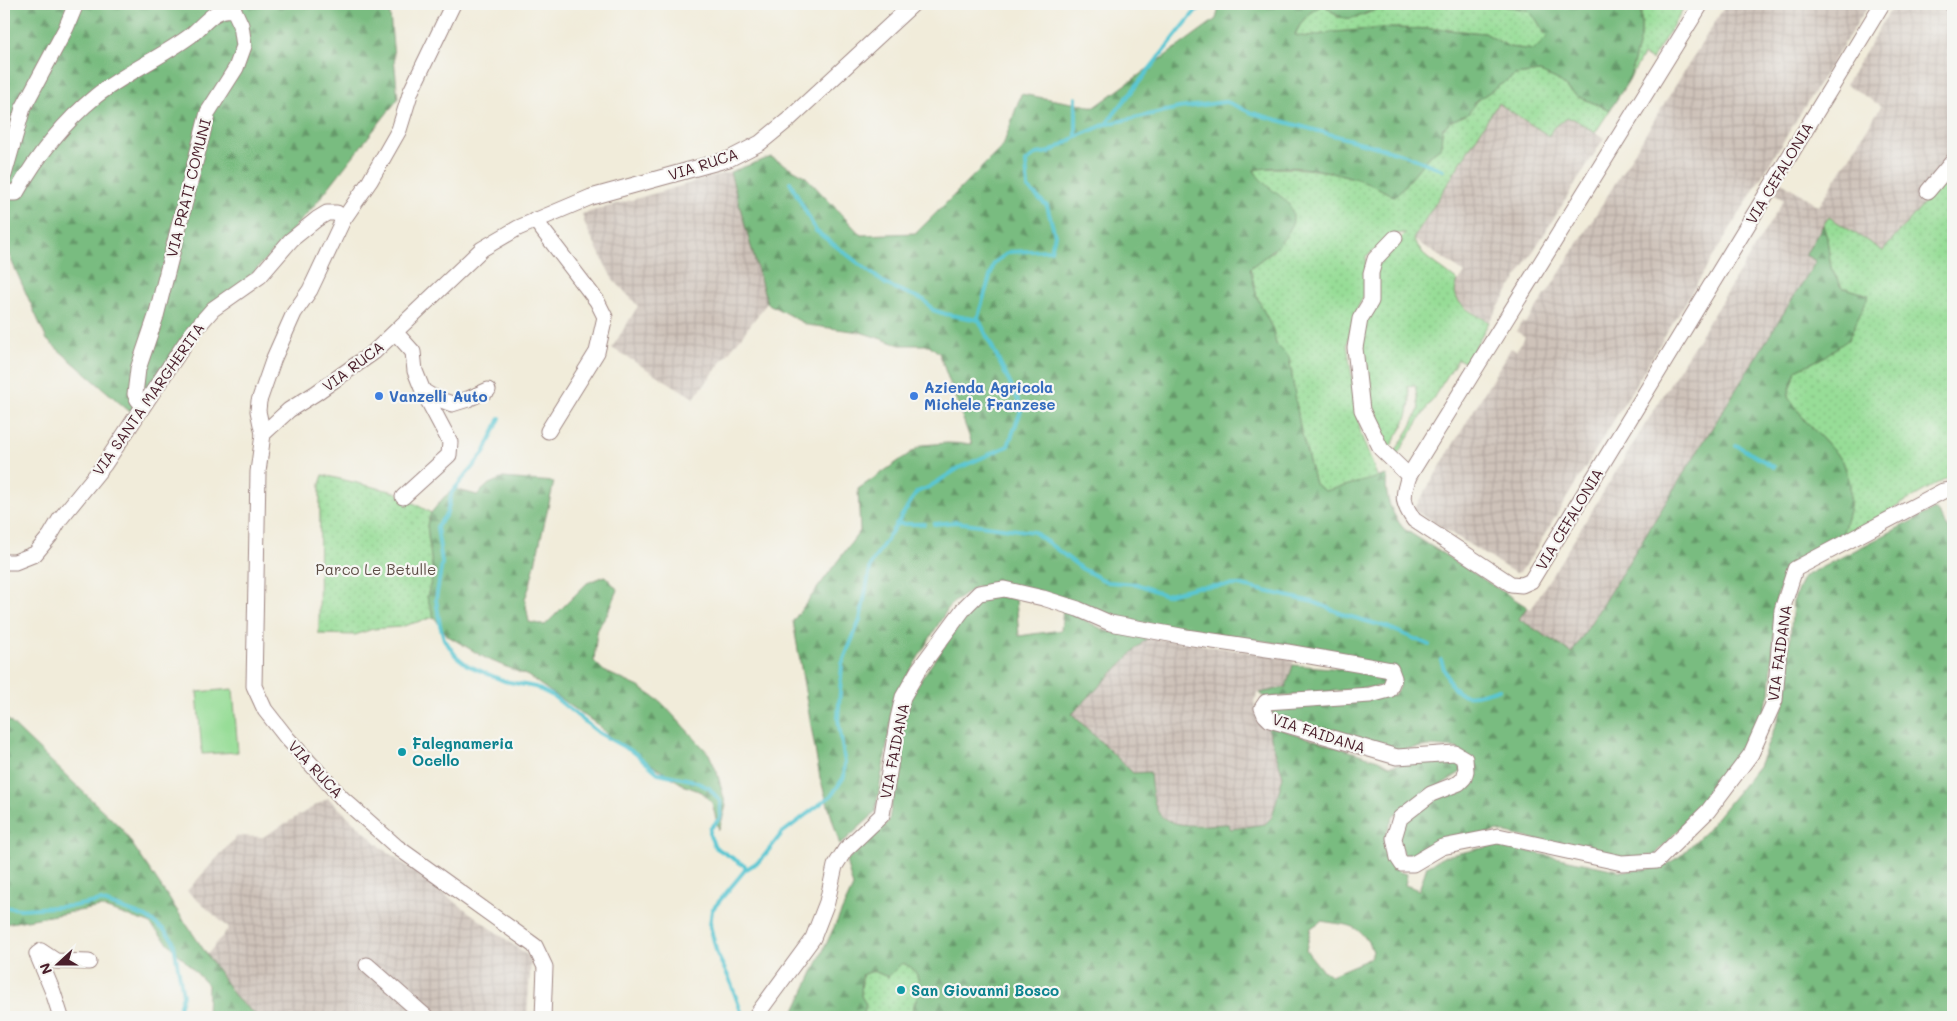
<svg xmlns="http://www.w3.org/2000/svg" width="1957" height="1021" viewBox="0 0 1957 1021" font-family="Mali,sans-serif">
<defs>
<pattern id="industrial-grid" width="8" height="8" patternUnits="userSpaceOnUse" patternTransform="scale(1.25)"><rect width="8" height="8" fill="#cec2b9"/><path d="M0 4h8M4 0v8" fill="none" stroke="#b2a69f"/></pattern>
<pattern id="grass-dots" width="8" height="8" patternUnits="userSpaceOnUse" patternTransform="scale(1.25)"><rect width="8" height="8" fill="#97dd97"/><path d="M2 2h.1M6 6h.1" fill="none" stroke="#84bd82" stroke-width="1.8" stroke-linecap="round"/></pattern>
<pattern id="forest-firs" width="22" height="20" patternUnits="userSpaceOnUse" patternTransform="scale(1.25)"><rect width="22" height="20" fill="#79bc80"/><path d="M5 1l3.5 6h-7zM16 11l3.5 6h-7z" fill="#659869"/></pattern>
</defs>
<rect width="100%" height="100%" fill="#f6f6f2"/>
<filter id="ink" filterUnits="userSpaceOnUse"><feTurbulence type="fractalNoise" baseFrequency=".02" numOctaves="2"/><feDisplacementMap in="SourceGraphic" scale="10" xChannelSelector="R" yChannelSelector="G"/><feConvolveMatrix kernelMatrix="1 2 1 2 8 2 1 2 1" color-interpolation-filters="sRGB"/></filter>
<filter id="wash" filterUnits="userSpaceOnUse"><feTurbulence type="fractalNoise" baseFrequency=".0096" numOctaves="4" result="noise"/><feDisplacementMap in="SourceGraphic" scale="20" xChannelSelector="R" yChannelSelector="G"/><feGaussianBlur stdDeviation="1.12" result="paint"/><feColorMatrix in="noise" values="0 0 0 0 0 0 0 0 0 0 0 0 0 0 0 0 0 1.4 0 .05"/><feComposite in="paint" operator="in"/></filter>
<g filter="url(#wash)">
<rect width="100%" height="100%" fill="#f1ecda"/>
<g fill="url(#industrial-grid)">
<path d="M 1726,4 L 1869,4 L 1801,112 L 1526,565 L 1520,572 L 1515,573 L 1414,510 L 1511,348 L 1516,351 L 1525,337 L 1516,331 L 1522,322 L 1525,324 L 1551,287 Z"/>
<path d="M 1894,4 L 1941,4 L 1953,11 L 1953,148 L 1948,155 L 1948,161 L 1932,194 L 1883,252 L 1829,217 L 1805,255 L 1816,261 L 1572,653 L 1519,619 L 1527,607 L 1531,609 L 1784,200 L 1773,192 L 1780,181 L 1819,206 L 1877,113 L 1881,106 L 1846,84 Z"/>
<path d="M 1498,103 L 1549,136 L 1553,128 L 1567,118 L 1574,119 L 1604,138 L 1489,322 L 1459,303 L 1455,296 L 1454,288 L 1465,273 L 1413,239 Z"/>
<path d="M 730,172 L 767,303 L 694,398 L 612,348 L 638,306 L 612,278 L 586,227 L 582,214 Z"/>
<path d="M 1148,637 L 1294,659 L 1287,687 L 1258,693 L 1254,700 L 1256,715 L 1267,725 L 1283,776 L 1272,817 L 1265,824 L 1231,829 L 1203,824 L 1180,825 L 1168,821 L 1156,810 L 1149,772 L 1133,773 L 1072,714 Z"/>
<path d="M 328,798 L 382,848 L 531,958 L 527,1017 L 258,1017 L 237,999 L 207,955 L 229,928 L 187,891 L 237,836 L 263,837 Z"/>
</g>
<g fill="url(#grass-dots)" stroke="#707e61">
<path d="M 1405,4 L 1494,4 L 1527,10 L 1536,19 L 1547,37 L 1534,50 L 1509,47 L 1485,33 L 1436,29 L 1388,28 L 1334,32 L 1308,37 L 1295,35 C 1301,21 1310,9 1324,5 L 1338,17 L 1361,16 L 1378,9 L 1396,7 Z"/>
<path d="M 1646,4 L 1686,4 L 1652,60 L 1643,55 L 1629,80 L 1641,34 L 1641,11 Z"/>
<path d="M 1540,72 L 1556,79 L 1577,96 L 1610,110 L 1595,133 L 1574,119 L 1567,118 L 1553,128 L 1549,136 L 1498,103 L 1413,239 L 1426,257 L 1458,281 C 1447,304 1473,312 1489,322 L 1466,363 L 1458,359 L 1396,457 L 1393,455 L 1410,428 L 1419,409 L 1415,385 L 1408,386 C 1415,412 1401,430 1388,450 L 1371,414 L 1359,354 L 1374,272 L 1387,252 L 1406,233 L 1392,234 L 1382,246 L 1366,256 L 1366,292 L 1358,307 L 1347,344 L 1361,435 L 1378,478 L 1325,491 L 1315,484 L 1300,427 L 1289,357 L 1276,344 L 1273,330 L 1257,297 L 1250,268 L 1274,250 L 1258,178 L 1254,169 C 1292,167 1331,168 1368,183 C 1377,187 1386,192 1395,197 L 1429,156 L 1441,147 L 1442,129 L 1451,121 L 1468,114 L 1476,101 L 1515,75 Z"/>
<path d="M 1953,169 L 1953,474 L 1841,539 L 1850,507 L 1850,483 L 1843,461 L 1804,419 L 1788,397 L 1796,370 L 1822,358 L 1869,295 L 1842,287 L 1831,268 L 1827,238 L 1823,225 L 1829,217 L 1883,251 Z"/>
<path d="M 323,475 L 395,492 L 431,513 L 427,525 L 433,574 L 427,597 L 434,617 L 400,627 L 373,629 L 355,635 L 319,634 L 320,484 Z"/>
<path d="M 902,963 C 928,971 918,998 909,1017 L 866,1017 L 864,1014 L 866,1004 L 861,996 L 862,975 L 873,971 L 888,977 Z"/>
</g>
<g fill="url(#forest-firs)" stroke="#626e56" fill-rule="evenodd">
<path d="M 4,4 L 389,4 L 398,99 L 314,206 L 194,338 L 136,417 L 47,340 L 4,244 Z"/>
<path d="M 1220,4 L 1405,4 C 1396,7 1388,7 1378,9 C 1365,12 1354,22 1340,17 C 1335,15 1329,8 1324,5 C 1310,9 1301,21 1295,35 L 1308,37 L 1334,32 L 1388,28 L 1436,29 L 1485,33 L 1509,47 L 1534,50 L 1547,37 L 1536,19 L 1527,10 L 1494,4 L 1646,4 L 1641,11 L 1641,34 L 1629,80 L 1610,110 L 1577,96 L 1556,79 L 1540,72 L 1515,75 L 1476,101 L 1468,114 L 1451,121 L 1442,129 L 1441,147 L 1429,156 L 1395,197 C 1386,192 1377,187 1368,183 C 1335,170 1288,163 1254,170 C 1261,183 1273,190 1284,199 C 1312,225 1268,254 1250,268 L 1257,297 L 1273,330 L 1276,344 L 1289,357 L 1300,427 L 1315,484 L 1325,491 L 1387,475 C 1384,496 1391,513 1404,529 L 1527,607 L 1519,619 L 1572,653 L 1816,261 L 1805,255 L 1823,225 L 1827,238 L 1831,268 L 1841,287 L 1869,295 L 1848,340 L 1822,358 L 1796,370 L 1788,396 L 1804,419 L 1843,461 L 1850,483 L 1850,507 L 1841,539 L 1787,568 L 1776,600 L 1770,694 L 1748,753 L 1655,855 L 1623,859 L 1497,831 L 1406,860 C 1404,854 1398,844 1398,837 C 1400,811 1445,794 1465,786 L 1457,748 L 1429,746 L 1400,750 L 1272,715 L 1268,708 L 1394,695 L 1399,687 L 1400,679 L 1302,647 L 1119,619 L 977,586 L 950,605 L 896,694 L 875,813 L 840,845 L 820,778 L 793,621 L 860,531 L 858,489 L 922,445 L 947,443 L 972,444 L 939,353 L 929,345 L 900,345 L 860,332 L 807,325 L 767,303 L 730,172 L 771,157 L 805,176 L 861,235 L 916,233 L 1003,146 L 1021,94 L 1095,107 L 1216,19 Z"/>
<path d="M 503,478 L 554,482 L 530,585 L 525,599 L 529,622 L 545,625 L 587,583 L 605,576 L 618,590 L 607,615 L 597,629 L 594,661 L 604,671 L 639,687 L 661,702 L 709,754 L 717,772 L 726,806 L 719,830 L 712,803 L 702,792 L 685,786 L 613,740 L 598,725 L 528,676 L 487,659 L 448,636 L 434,617 L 427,597 L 433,574 L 427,525 L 431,513 L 444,497 L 454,489 L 477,495 L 489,484 Z"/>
<path d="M 1935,509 L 1953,534 L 1953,1017 L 909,1017 C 918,998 928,971 902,963 L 888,977 L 873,971 L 862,975 L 861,996 L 866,1004 L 864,1014 L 866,1017 L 792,1017 L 853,887 L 846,861 L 889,821 L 904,721 L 909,697 L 951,636 L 976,604 L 992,595 L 1016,599 L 1019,636 L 1061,630 L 1063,609 L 1106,631 L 1148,637 L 1072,714 L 1133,773 L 1150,772 C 1151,784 1152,796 1156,807 C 1163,832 1208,824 1228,824 L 1231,829 L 1265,824 L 1272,817 L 1283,776 L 1267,725 L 1378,760 L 1390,766 L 1440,757 L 1458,759 L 1461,772 L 1394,815 L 1385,837 L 1387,852 L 1390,863 L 1399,872 L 1407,874 L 1405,885 L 1419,890 L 1427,866 L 1445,856 L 1497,845 L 1621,871 L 1661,868 L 1680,856 L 1705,832 L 1759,766 L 1785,702 L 1793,602 L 1803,577 ZM 1321,921 C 1350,926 1358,922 1373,951 L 1369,959 L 1331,975 L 1321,969 L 1306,950 L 1311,928 Z"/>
<path d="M 1293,665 L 1382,672 L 1387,677 L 1384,686 L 1266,698 L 1260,693 L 1286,687 Z"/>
<path d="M 4,716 L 122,829 L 237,999 L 258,1017 L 207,1017 L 208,985 L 149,923 L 101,907 L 4,924 Z"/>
</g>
<path fill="#97dd97" stroke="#707e61" d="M 233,689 L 238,752 L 202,754 L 197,692 Z"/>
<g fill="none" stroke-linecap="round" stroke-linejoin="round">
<g stroke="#5ac6d2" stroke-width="4">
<path d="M 1076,98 L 1076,137"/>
<path d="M 1227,102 L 1252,113 L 1403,154 L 1443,170"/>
<path d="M 1107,124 L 1179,108 L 1225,102"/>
<path d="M 790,182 L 816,231 L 887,285 L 924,300 L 933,310 L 945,314 L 979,320"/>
<path d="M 500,418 L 484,453 L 452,492 L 447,513 L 437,527 L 442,563 L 436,599 L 440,625 L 444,639 L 456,656 L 467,665 L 504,681 L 535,687 L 553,696 L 599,733 L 635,753 L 658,773 L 691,780 L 709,788 L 720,801 L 721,810 L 720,818 L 710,829 L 710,836 L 715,847 L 745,866 L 745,870"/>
<path d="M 1736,445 L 1774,467"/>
<path d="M 896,524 L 924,524"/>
<path d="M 934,524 L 956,522 L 1034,532 L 1081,568 L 1107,582 L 1137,584 L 1165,595 L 1196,587 L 1238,585 L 1313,602 L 1348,616 L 1387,627 L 1429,645"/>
<path d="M 1441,660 C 1454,699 1461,701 1499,689"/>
<path d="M 4,907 L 21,909 L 74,906 L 101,901 L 146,917 L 163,929 L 173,940 L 183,995 L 176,1017"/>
<path d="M 743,1017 L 729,978 L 717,954 L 710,925 L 712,910 L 745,870 L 761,860 L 782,833 L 832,795 L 844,777 L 845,763 L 838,719 L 842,664 L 860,620 L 871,564 L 917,492 L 929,487 L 959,468 L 1008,446 L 1022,408 L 979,320 L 977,320 L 994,263 L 1009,252 L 1051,250 L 1055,235 L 1047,206 L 1028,188 L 1026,162 L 1036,154 L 1050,152 L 1076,137 L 1106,124 L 1193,14 L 1205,4"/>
</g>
</g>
</g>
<g filter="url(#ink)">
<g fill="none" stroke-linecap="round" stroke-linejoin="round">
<g stroke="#9e8682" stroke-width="17">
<g id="minor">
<path d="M 1701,4 L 1409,476 C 1402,496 1402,503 1414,520 L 1511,584 L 1522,585 L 1531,581 L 1882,4"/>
<path d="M 1952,4 L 1953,4"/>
<path d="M 4,175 L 23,108 L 66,28 L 76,4"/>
<path d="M 4,188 L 8,193 L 16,193 C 37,156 63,123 96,96 C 125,73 160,58 190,36 C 203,26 215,6 234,10 L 241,25 L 244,46 L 236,68 L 208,112 L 156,316 L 138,369 L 135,394 L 138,400 L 145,402"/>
<path d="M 1928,191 L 1953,161"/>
<path d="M 535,220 L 597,301 L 605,317 L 597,352 L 548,431"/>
<path d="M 1395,238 L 1375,259 L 1371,273 L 1371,301 L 1360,319 L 1355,348 L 1362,410 L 1381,449 L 1409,476"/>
<path d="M 396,333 L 413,352 L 415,371 L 423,391 L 433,397 L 452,404 L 468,399 L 488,390"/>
<path d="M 263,434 L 258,411 L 259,401 L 274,358 L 294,313 L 310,290 L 343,220 L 370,181 L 399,130 L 411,91 L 453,4"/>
<path d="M 403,497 L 449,455 L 450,442 L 423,391"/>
<path d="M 4,562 L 15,562 L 35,554 L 50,536 L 60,519 L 104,465 L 192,333 L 213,309 L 260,276 L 291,240 L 317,219 L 327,213 L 337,213 L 343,220"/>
<path d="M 367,965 L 426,1017"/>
<path d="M 61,1017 L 53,992 L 37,954 L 41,951 L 56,961 L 89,962"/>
<path d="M 543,1017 L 545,967 L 535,946 L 397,847 L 342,798 L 287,738 L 265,710 L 254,686 L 258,472 L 263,434 L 289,410 L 316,393 L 374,352 L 482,249 L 518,228 L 591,197 L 729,159 L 760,143 L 788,120 L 913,4"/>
<path d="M 755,1017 L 813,938 L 827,902 L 835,866 L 845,850 L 882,815 L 898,718 L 903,697 L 919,669 L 965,607 L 979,593 L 1004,589 L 1043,598 L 1078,609 L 1110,623 L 1186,637 L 1287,652 L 1391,670 L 1394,678 L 1389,690 L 1370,695 L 1266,702 L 1262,708 L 1265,715 L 1270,720 L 1397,757 L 1455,753 L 1465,759 L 1466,771 L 1464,778 L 1459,783 L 1431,794 L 1400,818 L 1394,838 L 1398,858 L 1402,864 L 1413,864 L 1442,847 L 1498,836 L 1622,863 L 1657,861 L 1708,811 L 1751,754 L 1775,700 L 1782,610 L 1795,569 L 1943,491 L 1953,489"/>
</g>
</g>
<use href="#minor" stroke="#fff" stroke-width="15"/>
</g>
</g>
<g fill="#3f7fe0" stroke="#f6f6f2" stroke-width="2">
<circle cx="379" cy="396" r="5"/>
<circle cx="914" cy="396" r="5"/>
</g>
<g fill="#0f9aa8" stroke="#f6f6f2" stroke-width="2">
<circle cx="402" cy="752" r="5"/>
<circle cx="901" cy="990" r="5"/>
</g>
<g text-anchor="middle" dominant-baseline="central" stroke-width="4.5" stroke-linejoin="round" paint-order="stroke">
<g font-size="15" fill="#4a1f2b" stroke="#f6f6f2">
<text transform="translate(703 164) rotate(-18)">VIA RUCA</text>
<text transform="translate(1779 173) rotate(-59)">VIA CEFALONIA</text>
<text transform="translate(188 188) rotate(-76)">VIA PRATI COMUNI</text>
<text transform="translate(353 366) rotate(-37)">VIA RUCA</text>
<text transform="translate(148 399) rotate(-55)">VIA SANTA MARGHERITA</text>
<text transform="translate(1569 519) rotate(-59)">VIA CEFALONIA</text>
<text transform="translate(1779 653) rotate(-82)">VIA FAIDANA</text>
<text transform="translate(1319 733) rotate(18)">VIA FAIDANA</text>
<text transform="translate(894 751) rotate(-79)">VIA FAIDANA</text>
<text transform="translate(316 769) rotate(47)">VIA RUCA</text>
</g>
<g font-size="15" font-weight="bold" fill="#366cbe" stroke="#f6f6f2" text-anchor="start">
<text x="924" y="387">Azienda Agricola<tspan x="924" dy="17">Michele Franzese</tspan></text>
<text x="389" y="396">Vanzelli Auto</text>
</g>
<g font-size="15" fill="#5d4e46" stroke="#f6f6f2">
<text x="376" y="569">Parco Le Betulle</text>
</g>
<g font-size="15" font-weight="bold" fill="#0d838f" stroke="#f6f6f2" text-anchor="start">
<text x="412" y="743">Falegnameria<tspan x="412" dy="17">Ocello</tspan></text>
<text x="911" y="990">San Giovanni Bosco</text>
</g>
</g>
<rect width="1957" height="1021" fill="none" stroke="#f6f6f2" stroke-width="20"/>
<g transform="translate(58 964) rotate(249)" stroke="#f6f6f2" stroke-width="4" paint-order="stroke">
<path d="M0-4L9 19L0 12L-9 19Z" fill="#4a1f2b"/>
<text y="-8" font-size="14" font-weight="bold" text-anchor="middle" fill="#4a1f2b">N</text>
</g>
</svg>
